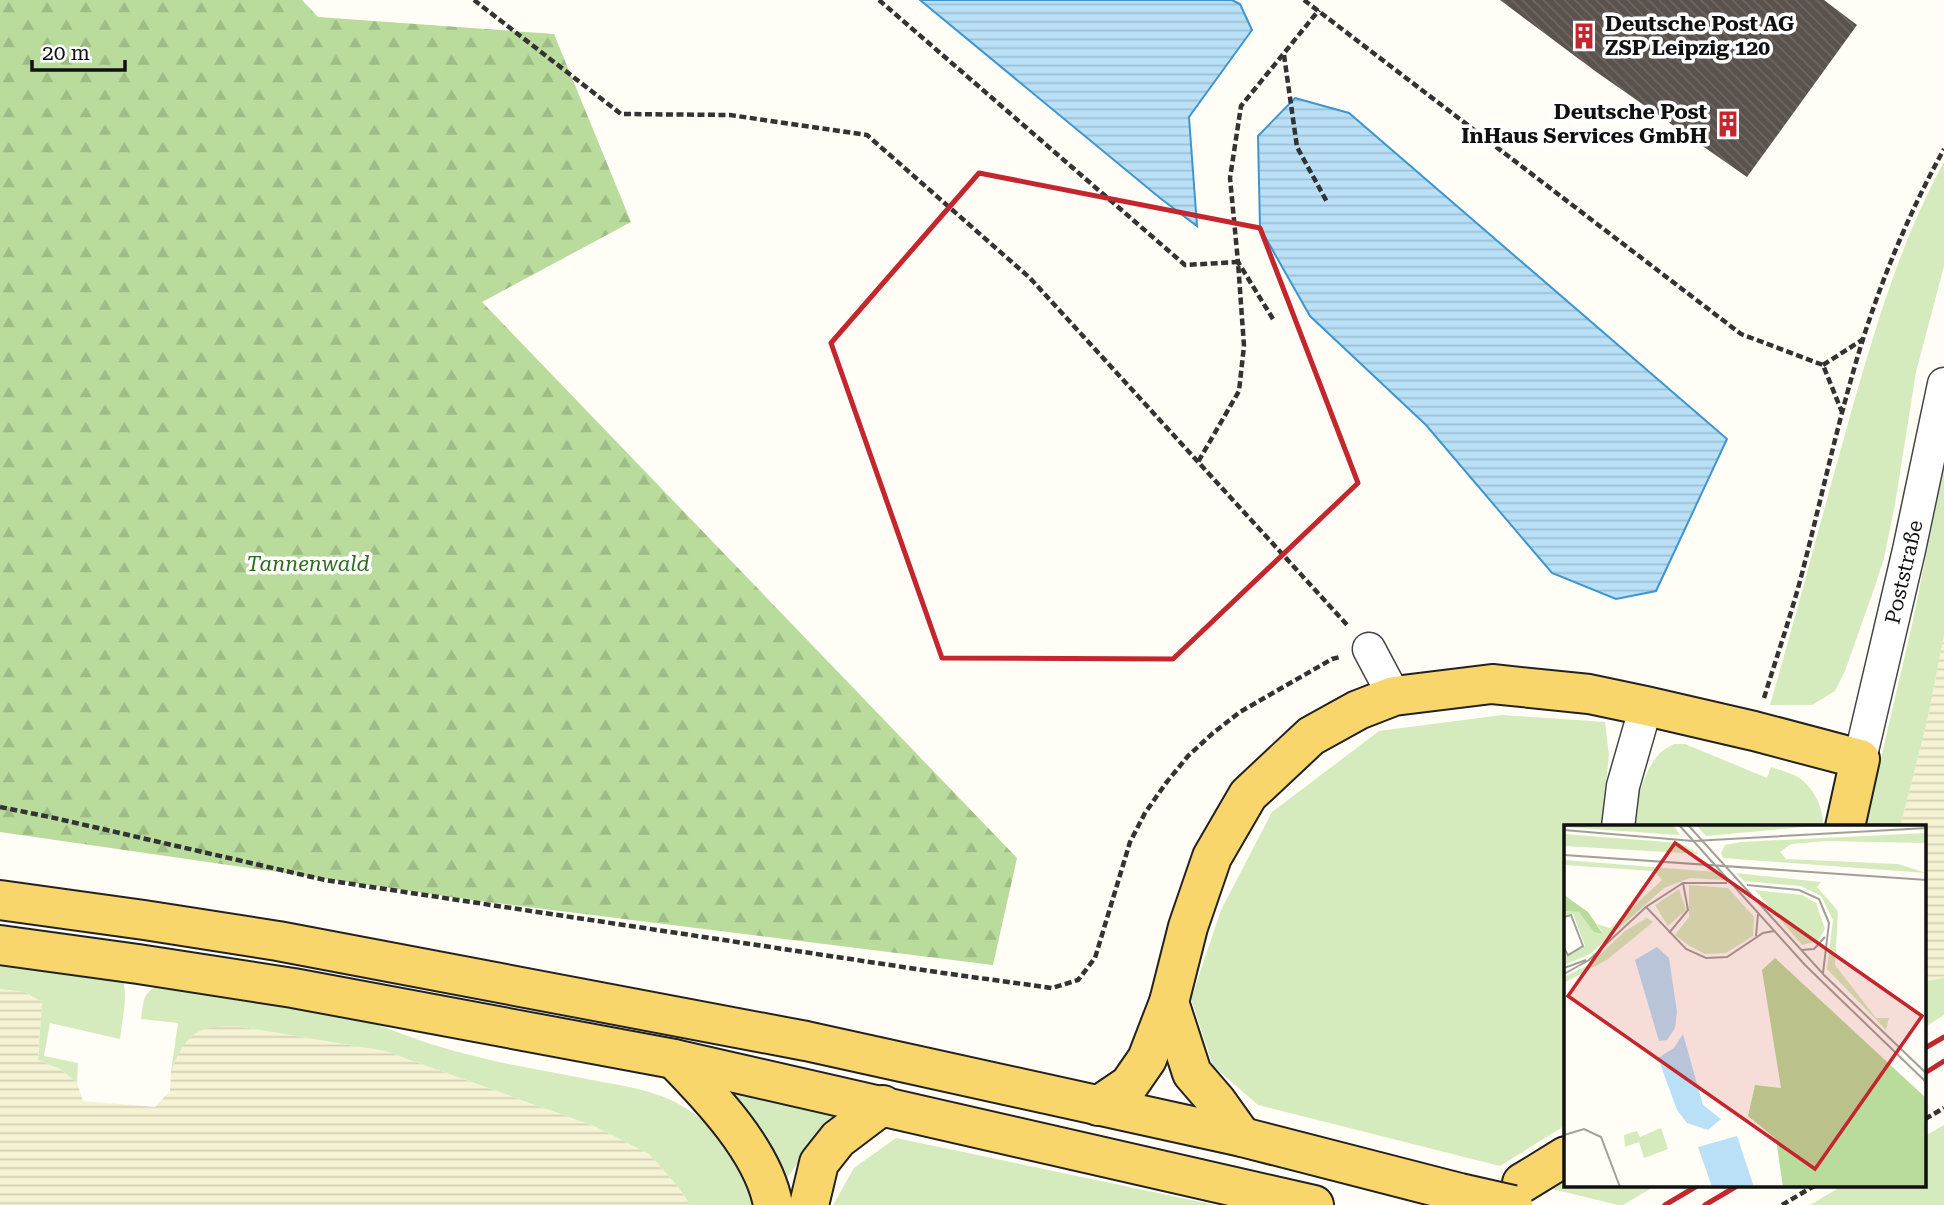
<svg xmlns="http://www.w3.org/2000/svg" width="1944" height="1205" viewBox="0 0 1944 1205" font-family="'Roboto Serif',serif">
<defs>
<pattern id="farmland-rules" width="6" height="5" patternUnits="userSpaceOnUse" patternTransform="scale(1.75)"><rect width="6" height="5" fill="#f6f3d4"/><path d="M0 2.5h6" fill="none" stroke="#d2cfb5"/></pattern>
<pattern id="forest-firs" width="22" height="20" patternUnits="userSpaceOnUse" patternTransform="scale(1.75)"><rect width="22" height="20" fill="#b9dc9c"/><path d="M5 1l3.5 6h-7zM16 11l3.5 6h-7z" fill="#9ebc85"/></pattern>
<pattern id="water-rules" width="6" height="5" patternUnits="userSpaceOnUse" patternTransform="scale(1.75)"><rect width="6" height="5" fill="#b9e0f7"/><path d="M0 2.5h6" fill="none" stroke="#9ebfd3"/></pattern>
<pattern id="building-back-hatch" width="6" height="6" patternUnits="userSpaceOnUse" patternTransform="scale(1.75)"><rect width="6" height="6" fill="#5a524d"/><path d="M-1 5l2 2M0 0l6 6M5-1l2 2" fill="none" stroke="#6d6662"/></pattern>
</defs>
<rect width="100%" height="100%" fill="#fffdf5"/>
<g fill="url(#farmland-rules)">
<path d="M 1944,635 L 1944,978 L 1925,981 L 1925,827 L 1900,827 L 1927,722 Z"/>
<path d="M 0,989 L 25,992 L 42,1002 L 38,1060 L 60,1069 L 77,1083 L 83,1101 L 155,1107 L 170,1091 L 171,1072 L 180,1049 L 188,1039 L 201,1030 L 217,1026 L 236,1026 L 385,1051 L 594,1126 L 649,1154 L 680,1189 L 690,1205 L 0,1205 Z"/>
</g>
<g fill="#d5ebbd">
<path d="M 1944,162 L 1944,266 L 1916,372 L 1895,504 L 1884,558 L 1874,589 L 1845,671 L 1835,691 L 1812,705 L 1770,705 C 1798,609 1823,512 1850,416 C 1875,329 1900,242 1944,162 Z"/>
<path d="M 1944,467 L 1944,635 L 1927,722 L 1900,827 L 1865,827 L 1912,625 Z"/>
<path d="M 1502,715 L 1605,722 L 1609,755 L 1601,827 L 1566,827 L 1566,1125 L 1500,1166 L 1258,1105 L 1213,1066 L 1191,999 L 1221,910 L 1272,812 L 1379,731 Z"/>
<path d="M 1674,744 L 1685,744 L 1767,778 L 1771,767 C 1780,770 1790,773 1798,777 C 1814,787 1824,809 1823,827 L 1630,827 C 1634,806 1645,768 1660,753 C 1664,749 1669,747 1674,744 Z"/>
<path d="M 0,962 L 123,980 C 128,999 122,1019 120,1039 L 50,1023 L 44,1056 L 78,1063 L 77,1083 L 60,1069 L 38,1060 L 42,1002 L 25,992 L 0,989 Z"/>
<path d="M 1944,978 L 1944,1015 L 1925,1027 L 1925,981 Z"/>
<path d="M 162,984 L 355,1017 C 384,1026 412,1039 441,1047 C 487,1061 535,1069 582,1078 C 620,1086 661,1089 693,1113 C 725,1137 741,1170 756,1205 L 690,1205 L 680,1189 L 649,1154 L 594,1126 L 385,1051 L 236,1026 C 195,1026 186,1034 171,1072 L 178,1023 L 141,1019 C 144,999 142,992 162,984 Z"/>
<path d="M 729,1091 L 839,1115 L 800,1160 L 787,1178 L 780,1170 Z"/>
<path d="M 1944,1125 L 1944,1205 L 1810,1205 L 1842,1186 L 1925,1186 L 1925,1136 Z"/>
<path d="M 896,1138 L 1215,1205 L 833,1205 L 854,1168 Z"/>
<path d="M 1566,1181 L 1566,1186 L 1655,1186 L 1623,1205 L 1618,1205 L 1552,1189 Z"/>
</g>
<path fill="url(#forest-firs)" d="M 0,0 L 302,0 L 318,17 L 554,34 L 631,222 L 482,302 L 1017,858 L 993,965 L 472,900 L 0,832 Z"/>
<g fill="url(#water-rules)" stroke="#3f96cf" stroke-width="2">
<path d="M 920,0 L 1232,0 L 1240,4 L 1252,30 L 1189,117 L 1197,226 L 1160,198 Z"/>
<path d="M 1295,98 L 1349,113 L 1727,439 L 1656,591 L 1616,599 L 1552,573 L 1426,425 L 1310,316 L 1260,228 L 1258,136 Z"/>
</g>
<path fill="url(#building-back-hatch)" d="M 1500,0 L 1824,0 L 1857,25 L 1747,177 L 1595,71 Z"/>
<g fill="none" stroke-linecap="round" stroke-linejoin="round">
<g stroke="#444" stroke-width="35">
<g id="minor">
<path d="M 1369,649 L 1394,696"/>
<path d="M 1860,759 L 1909,550 L 1944,384"/>
<path d="M 1618,827 L 1623,786 L 1646,706"/>
</g>
</g>
<g stroke="#222" stroke-width="42">
<g id="major">
<path d="M 0,900 L 144,920 L 278,941 L 806,1041 L 1242,1137 L 1460,1193"/>
<path d="M 0,945 L 138,964 L 293,988 L 674,1059 L 1314,1205"/>
<path d="M 1169,1002 L 1192,1073 L 1217,1102 L 1242,1137"/>
<path d="M 674,1059 C 710,1096 764,1152 773,1205"/>
<path d="M 1098,1106 L 1129,1085 L 1147,1059 L 1169,1002 L 1188,927 L 1212,857 L 1248,795 L 1311,736 L 1358,710 L 1394,696 L 1492,684 L 1589,694 L 1646,706 L 1754,731 L 1860,759 L 1845,827"/>
<path d="M 1522,1183 L 1566,1156"/>
<path d="M 809,1205 L 819,1163 L 838,1139 L 883,1105"/>
</g>
</g>
<g stroke="#333" stroke-width="4.5" stroke-dasharray="7 3.5" stroke-linecap="butt">
<path d="M 474,0 L 621,114 L 730,115 L 867,135 L 1030,278 L 1349,627"/>
<path d="M 879,0 L 1185,265 L 1238,262 L 1244,346 L 1239,391 L 1198,462"/>
<path d="M 1304,0 L 1741,334 L 1823,365 L 1842,412"/>
<path d="M 1284,55 L 1297,147 L 1327,202"/>
<path d="M 1273,319 L 1238,262 L 1230,178 L 1241,106 L 1319,10"/>
<path d="M 1823,365 L 1862,340"/>
<path d="M 1764,698 C 1776,659 1789,621 1800,581 C 1821,501 1838,419 1863,339 C 1884,273 1911,209 1944,149"/>
<path d="M 0,807 L 50,817 L 325,880 L 943,973 L 1052,988 L 1078,980 L 1095,958 L 1130,842 L 1145,813 L 1166,783 L 1188,756 L 1213,733 L 1240,712 L 1332,659 L 1340,657"/>
<path d="M 1925,1119 L 1944,1108"/>
<path d="M 1782,1205 L 1814,1186"/>
</g>
<use href="#minor" stroke="#fff" stroke-width="32"/>
<use href="#major" stroke="#f9d66b" stroke-width="38"/>
<g stroke="#c4262e" stroke-width="5">
<path d="M 1925,1048 L 1944,1037"/>
<path d="M 1925,1073 L 1944,1061"/>
<path d="M 1665,1205 L 1697,1186"/>
<path d="M 1705,1205 L 1737,1186"/>
</g>
<g stroke="#222" stroke-width="42" stroke-linecap="butt">
<path id="major-bridge" d="M 1460,1193 L 1513,1205"/>
</g>
<use href="#major-bridge" stroke="#f9d66b" stroke-width="38"/>
</g>
<path fill="none" stroke="#c4262e" stroke-width="5" stroke-linejoin="round" d="M 979,173 L 1260,228 L 1358,483 L 1173,659 L 942,658 L 831,343 Z"/>
<defs>
<g id="building-bare" transform="scale(2.1)"><path d="M-4-6H4V6H1V3H-1V6H-4ZM-2.5-4.3h1.7v1.8h-1.7ZM.8-4.3h1.7v1.8H.8ZM-2.5-1h1.7V.8h-1.7ZM.8-1h1.7V.8H.8Z" fill="#c4262e" stroke="#fff" stroke-width="2.5" paint-order="stroke"/></g>
</defs>
<g fill-rule="evenodd">
<use href="#building-bare" x="1584" y="36"/>
<use href="#building-bare" x="1728" y="124"/>
</g>
<g text-anchor="middle" dominant-baseline="central" stroke-width="7" stroke-linejoin="round" paint-order="stroke">
<g font-size="21" font-weight="bold" fill="#111" stroke="#fff" text-anchor="start">
<text x="1605" y="24">Deutsche Post AG<tspan x="1605" dy="24">ZSP Leipzig 120</tspan></text>
<text x="1707" y="112" text-anchor="end">Deutsche Post<tspan x="1707" dy="24">InHaus Services GmbH</tspan></text>
</g>
<g font-size="21" font-style="italic" fill="#2f6b1f" stroke="#fff">
<text x="308" y="564">Tannenwald</text>
</g>
<g font-size="21" fill="#111" stroke="#fff">
<text transform="translate(1904 572) rotate(-77)">Poststraße</text>
</g>
</g>
<g transform="translate(1564 825)">
<rect width="362" height="362" fill="#fffdf5"/>
<path d="M 109,0 L 116,10 L 0,2 L 0,0 ZM 132,0 L 228,0 L 250,1 L 142,11 ZM 362,8 L 362,18 L 262,16 L 227,19 L 216,27 L 222,34 L 334,39 L 362,48 L 159,33 L 157,28 L 161,20 L 177,17 ZM 0,9 L 116,18 L 135,29 L 0,21 ZM 0,35 L 152,47 L 160,55 L 126,53 L 100,63 L 26,129 L 0,140 L 0,127 L 1,131 L 21,121 L 9,89 L 1,90 L 0,86 L 15,87 L 39,108 L 33,99 L 46,103 L 98,55 L 90,46 L 0,40 ZM 172,48 L 257,57 L 253,62 L 274,86 L 271,140 L 312,193 L 325,193 L 322,205 L 263,144 L 269,95 L 257,71 L 237,61 L 180,56 ZM 125,60 L 164,63 L 190,92 L 189,111 L 162,128 L 141,129 L 124,120 L 111,110 L 125,92 ZM 115,64 L 122,85 L 104,101 L 91,80 ZM 191,65 L 238,70 L 252,78 L 261,104 L 254,116 L 238,120 ZM 83,93 L 89,97 L 44,134 L 0,158 L 0,152 L 26,139 L 61,106 ZM 97,303 L 104,324 L 80,333 L 75,317 L 61,322 L 60,310 L 73,306 L 76,312 Z" fill="#d5ebbd"/>
<path d="M 0,70 L 24,87 L 39,109 L 30,107 L 15,87 L 0,86 ZM 211,133 L 362,273 L 362,362 L 219,362 L 212,314 L 184,291 L 191,260 L 217,263 L 198,145 Z" fill="#b9dc9c"/>
<path d="M 93,122 L 105,133 L 113,187 L 111,203 L 103,215 L 95,216 L 71,135 ZM 119,209 L 139,280 L 157,294 L 144,305 L 123,298 L 113,285 L 94,233 L 110,223 ZM 173,311 L 190,362 L 148,362 L 134,322 Z" fill="#b9e0f7"/>
<path fill="none" stroke="#a09f9a" stroke-width="2" d="M 115,0 L 241,140 L 363,258M 124,0 L 260,150 L 363,249M 0,5 L 129,16 L 363,3M 0,30 L 363,55M 163,58 L 119,58 L 82,82 L 122,124 L 142,133 L 163,132 L 199,108 L 210,106M 183,60 L 235,65 L 255,74 L 265,98 L 259,148M 0,92 L 7,90 L 19,121 L 4,130 L 0,123M 105,108 L 124,85 L 119,58M 192,111 L 194,89M 237,125 L 250,124 L 261,112M 0,143 L 22,135M 0,149 L 25,135 L 82,82M 0,310 L 20,304 L 37,312 L 56,362"/>
<path fill="#c4262e" fill-opacity="0.15" stroke="#c4262e" stroke-width="3.5" d="M 111,18 L 358,191 L 251,344 L 4,171 Z"/>
<rect width="362" height="362" fill="none" stroke="#111" stroke-width="3.5"/>
</g>
<path d="M32 60v10h93v-10" fill="none" stroke="#111111" stroke-width="3.5"/>
<text x="42" y="60" font-size="21" fill="#111111" stroke="#ffffff" stroke-width="5" paint-order="stroke">20 m</text>
</svg>
